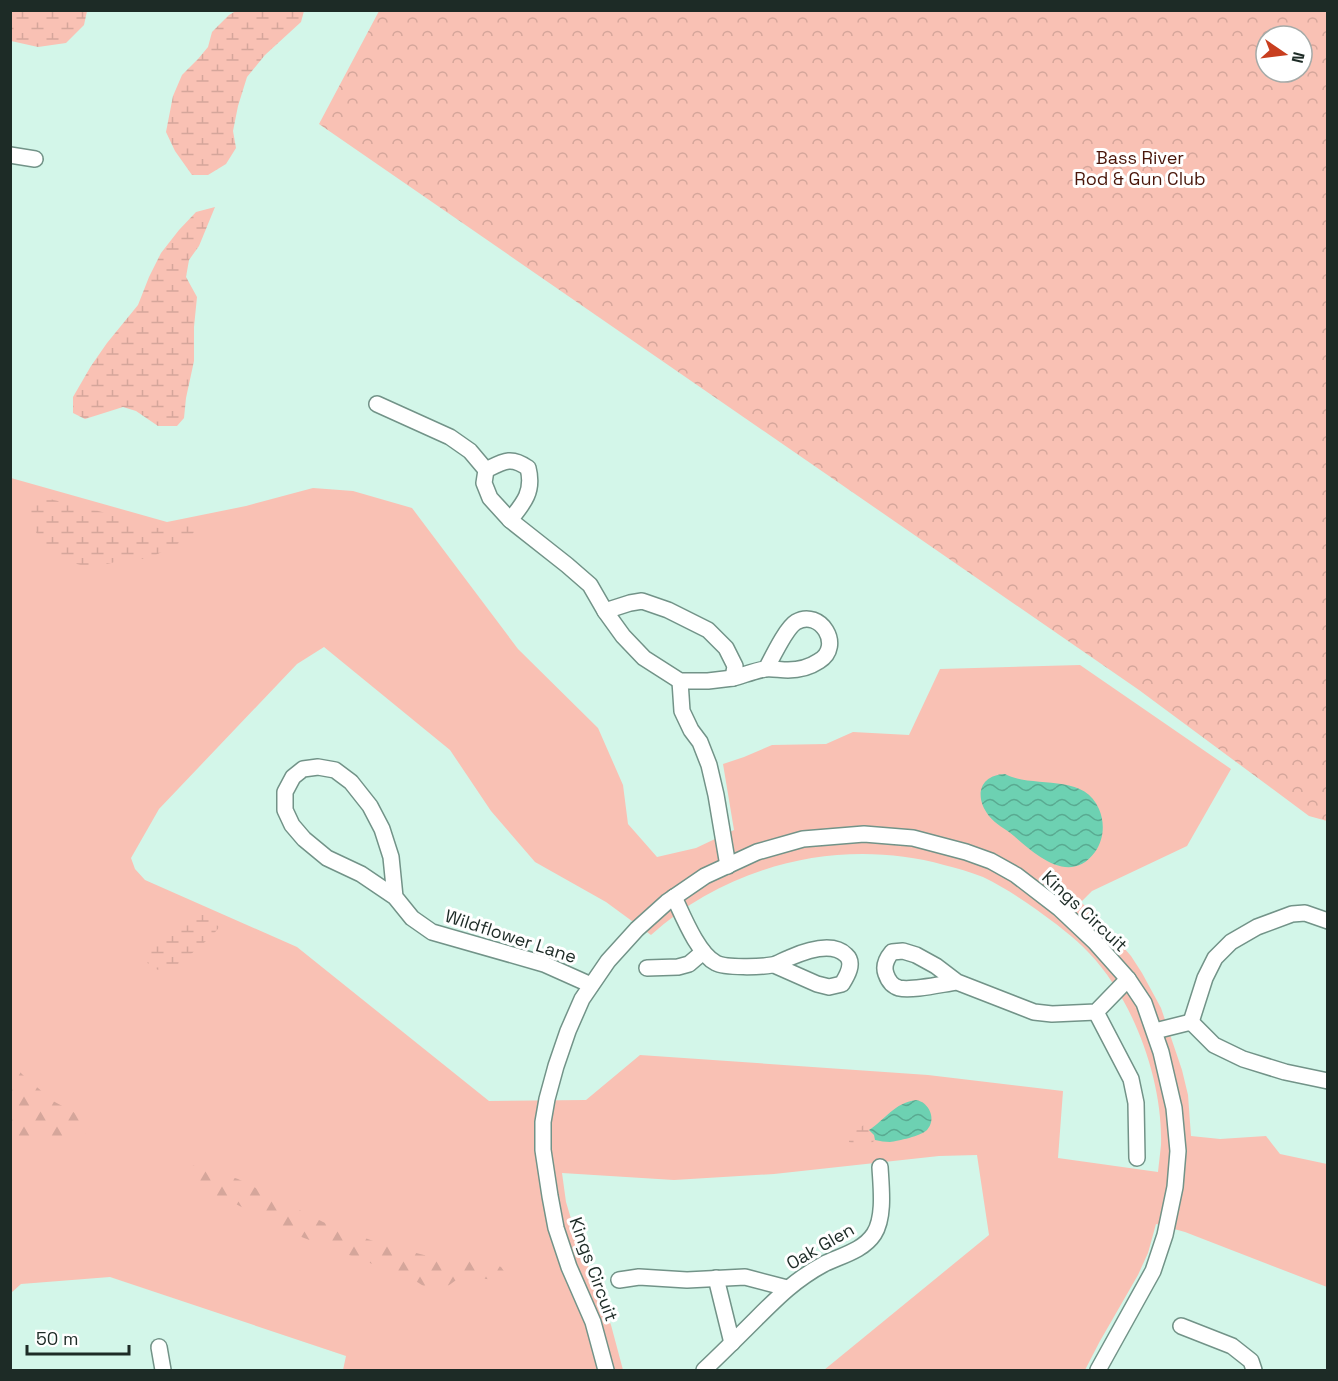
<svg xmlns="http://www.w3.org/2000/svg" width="1338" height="1381" viewBox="0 0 1338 1381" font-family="'Space Grotesk',sans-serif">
<defs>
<pattern id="forest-firs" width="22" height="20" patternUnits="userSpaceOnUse" patternTransform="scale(1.5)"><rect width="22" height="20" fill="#f9c1b4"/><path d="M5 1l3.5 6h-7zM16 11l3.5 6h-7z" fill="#d5a69b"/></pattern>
<pattern id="wetland-marsh" width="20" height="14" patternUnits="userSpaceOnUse" patternTransform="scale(1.5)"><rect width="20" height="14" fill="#f9c1b4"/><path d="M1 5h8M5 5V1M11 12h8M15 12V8" fill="none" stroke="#d5a69b"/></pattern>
<pattern id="park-crowns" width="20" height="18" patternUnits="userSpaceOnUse" patternTransform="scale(1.5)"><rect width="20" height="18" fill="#f9c1b4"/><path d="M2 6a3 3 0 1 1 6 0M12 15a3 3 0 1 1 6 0" fill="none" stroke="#d5a69b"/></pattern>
<pattern id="water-waves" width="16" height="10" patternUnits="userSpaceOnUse" patternTransform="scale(1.5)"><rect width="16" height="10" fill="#6dd1b2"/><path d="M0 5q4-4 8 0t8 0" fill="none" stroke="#59aa91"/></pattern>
</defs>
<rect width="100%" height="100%" fill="#d3f6e9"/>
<path fill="#f9c1b4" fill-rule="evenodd" d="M 11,478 L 167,522 L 246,506 L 313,488 L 353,491 L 412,508 L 518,649 L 598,728 L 623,785 L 628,824 L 657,857 L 696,848 L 734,830 L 723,764 L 744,757 L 772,745 L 826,744 L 853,732 L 909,735 L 940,669 L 1080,665 L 1231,769 L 1187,846 L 1092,891 L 1081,902 L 1112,934 L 1131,956 L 1142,973 L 1161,1008 L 1182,1070 L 1188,1095 L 1191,1136 L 1220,1139 L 1266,1136 L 1280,1154 L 1327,1164 L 1327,1287 L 1185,1232 L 1156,1224 L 1148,1253 L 1138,1275 L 1100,1341 L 1085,1370 L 824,1370 L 989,1235 L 977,1155 L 939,1156 L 774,1174 L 674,1180 L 562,1173 L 566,1202 L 575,1232 L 611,1325 L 623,1370 L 343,1370 L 346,1356 L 110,1277 L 21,1284 L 11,1293 ZM 324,647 L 450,750 L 491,811 L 535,862 L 606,902 L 651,935 C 729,864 842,837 944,865 C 957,868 970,872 983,877 C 1002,886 1020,898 1037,910 C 1055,923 1074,937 1089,953 C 1134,1000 1163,1081 1161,1145 C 1160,1154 1159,1163 1158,1172 L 1058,1158 L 1063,1091 L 928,1075 L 640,1055 L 586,1100 L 489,1101 L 297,947 L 145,880 L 135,869 L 131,858 L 159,809 L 297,664 Z"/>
<g fill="url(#forest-firs)">
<path d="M 10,1062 L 23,1075 L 53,1101 L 88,1120 L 90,1125 L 85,1134 L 73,1137 L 39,1139 L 11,1146 Z"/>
<path d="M 195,1165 L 238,1179 L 323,1222 L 381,1244 L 424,1255 L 444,1258 L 467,1258 L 490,1262 L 501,1267 L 506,1274 C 493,1286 479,1274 464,1277 C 455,1278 448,1289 438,1290 C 428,1290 421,1284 412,1279 L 291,1233 L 232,1202 L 184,1182 L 179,1178 L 180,1171 Z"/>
</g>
<g fill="url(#wetland-marsh)">
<path d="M 11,10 L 87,10 L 87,11 L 84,25 L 66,43 L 38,47 L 11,41 Z"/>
<path d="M 236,11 L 304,11 L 301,22 L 265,55 L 247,77 L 238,106 L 233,131 L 236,148 L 226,164 L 208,175 L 192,175 L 175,151 L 166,132 L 173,96 L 182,75 L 198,59 L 208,47 L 212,32 L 229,15 Z"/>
<path d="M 215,207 L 199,246 L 189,260 L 186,277 L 197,297 L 194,327 L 194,361 L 186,398 L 184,418 L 177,426 L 158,426 L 136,411 L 123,407 L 85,419 L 73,413 L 73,397 L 91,366 L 107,343 L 138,305 L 149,277 L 161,253 L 179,230 L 196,212 Z"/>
<path d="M 35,497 L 46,498 L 118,516 L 133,523 L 151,527 L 166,529 L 196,524 L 198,529 L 187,539 L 150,558 L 119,561 L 107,564 L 84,566 L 63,560 L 51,555 L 47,551 L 36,532 L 29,506 L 30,498 Z"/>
<path d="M 199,910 L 207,914 L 219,927 C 216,934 173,971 165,971 C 158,971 153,968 148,964 L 147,961 L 151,951 L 175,929 Z"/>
<path d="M 869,1123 L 879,1124 L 869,1131 L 874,1135 L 875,1140 C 869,1147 856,1146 849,1142 L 849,1140 C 853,1132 861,1125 869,1123 Z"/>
</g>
<path fill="url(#park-crowns)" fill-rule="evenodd" d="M 379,11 L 1327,11 L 1327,821 L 1309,816 L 1139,690 L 319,124 ZM 1266,36 L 1302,36 L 1302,72 L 1266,72 Z"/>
<g fill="url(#water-waves)">
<path d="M 1005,774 C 1033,789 1084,772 1099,809 C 1105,823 1104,839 1095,852 C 1070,886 1036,855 1014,836 C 1006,829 995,824 989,816 C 974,797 979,775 1005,774 Z"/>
<path d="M 916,1100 C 929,1102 937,1119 927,1130 C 921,1136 898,1141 890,1142 C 885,1142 880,1141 875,1140 L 874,1135 L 869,1130 C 886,1119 894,1103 916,1100 Z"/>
</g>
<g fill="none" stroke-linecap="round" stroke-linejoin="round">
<g stroke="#729388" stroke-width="18">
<g id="minor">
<path d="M 10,155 L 35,159"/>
<path d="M 377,404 L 450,437 L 470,451 L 486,470 L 484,483 L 490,498 L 510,520 C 524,503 534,491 528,468 C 511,456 504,461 486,470"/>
<path d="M 510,520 L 567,565 L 590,585 L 605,611 L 630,603 L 642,601 L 668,610 L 708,630 L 726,648 L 735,666 L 733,678 C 744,675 754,671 765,669 C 772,668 780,670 788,670 C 799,670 810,667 819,661 C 844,646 820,608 796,622 C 786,628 772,658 766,669"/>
<path d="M 605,611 L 623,636 L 644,658 L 680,681 L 708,681 L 733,678"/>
<path d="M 680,681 L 682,711 L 691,730 L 700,742 L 709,765 L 716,795 L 728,866"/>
<path d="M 395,897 L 391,857 L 382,829 L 370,806 L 351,782 L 335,770 L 318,767 L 303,769 L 293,777 L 285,792 L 285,810 L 292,825 L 304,839 L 327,858 L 361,874 L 395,897 L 412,918 L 432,932 L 544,964 L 591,985"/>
<path d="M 674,897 C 683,916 698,954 716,963 C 725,968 761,967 772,965 C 778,964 783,960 789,958 C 805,951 832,941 846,955 C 855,963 847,976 842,984 L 829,987 L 817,984 L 774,965"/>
<path d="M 647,968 L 678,967 L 689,964 L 703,952"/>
<path d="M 957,982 C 942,984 912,991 899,988 C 892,986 888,980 886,974 C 883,966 887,958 892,952 L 903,951 L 916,955 L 936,966 L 957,982 L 1034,1012 L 1052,1014 L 1096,1012 L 1128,979"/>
<path d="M 1096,1012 L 1131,1079 L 1136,1103 L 1137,1158"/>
<path d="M 1191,1022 L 1205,978 L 1215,958 L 1231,942 L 1257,927 L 1292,914 L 1305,913 L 1328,921"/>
<path d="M 1155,1031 L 1191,1022 L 1214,1045 L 1243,1059 L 1285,1072 L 1328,1081"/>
<path d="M 716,1278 L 732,1343"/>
<path d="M 619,1280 L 639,1277 L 687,1280 L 745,1277 L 787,1288"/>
<path d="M 1181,1326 L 1232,1346 L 1251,1361 L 1254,1370"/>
<path d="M 159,1347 L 163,1370"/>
<path d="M 606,1370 L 593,1322 L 569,1267 L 556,1228 L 550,1196 L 543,1150 L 543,1122 L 547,1099 L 556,1066 L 568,1031 L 582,999 L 608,961 L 637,929 L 667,902 L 705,876 L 757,852 L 803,839 L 864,834 L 913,838 L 966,852 L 991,861 L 1016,875 L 1059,908 L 1095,942 L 1128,979 L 1144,1003 L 1161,1052 L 1174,1108 L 1178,1151 L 1175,1187 L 1165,1235 L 1153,1271 L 1098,1370"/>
<path d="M 704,1370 C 722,1353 739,1336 756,1319 C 778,1297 796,1279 824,1264 C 840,1256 863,1251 874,1234 C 885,1217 881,1186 880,1167"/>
</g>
</g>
<use href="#minor" stroke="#fff" stroke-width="15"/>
</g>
<g text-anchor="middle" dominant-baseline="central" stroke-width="6" stroke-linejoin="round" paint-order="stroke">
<g font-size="18" fill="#49160a" stroke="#fff">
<text x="1140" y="157">Bass River<tspan x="1140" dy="21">Rod &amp; Gun Club</tspan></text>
</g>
<g font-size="18" fill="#1d2b26" stroke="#fff">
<text transform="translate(1085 911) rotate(43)">Kings Circuit</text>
<text transform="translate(511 936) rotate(18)">Wildflower Lane</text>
<text transform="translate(820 1246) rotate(-30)">Oak Glen</text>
<text transform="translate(594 1269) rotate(70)">Kings Circuit</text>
</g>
</g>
<rect width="1338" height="1381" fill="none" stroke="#1d2b26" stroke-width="24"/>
<g transform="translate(1284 54) rotate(104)"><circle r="28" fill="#ffffff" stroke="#a5aaa8" stroke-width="1.5"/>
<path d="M0-4.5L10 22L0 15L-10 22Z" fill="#c83e1f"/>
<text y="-9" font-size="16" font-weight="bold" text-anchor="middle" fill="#1d2b26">N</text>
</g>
<path d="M27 1345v9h102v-9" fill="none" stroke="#1d2b26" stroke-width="3"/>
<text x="36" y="1345" font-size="18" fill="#1d2b26" stroke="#ffffff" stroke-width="4.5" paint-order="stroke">50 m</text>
</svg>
